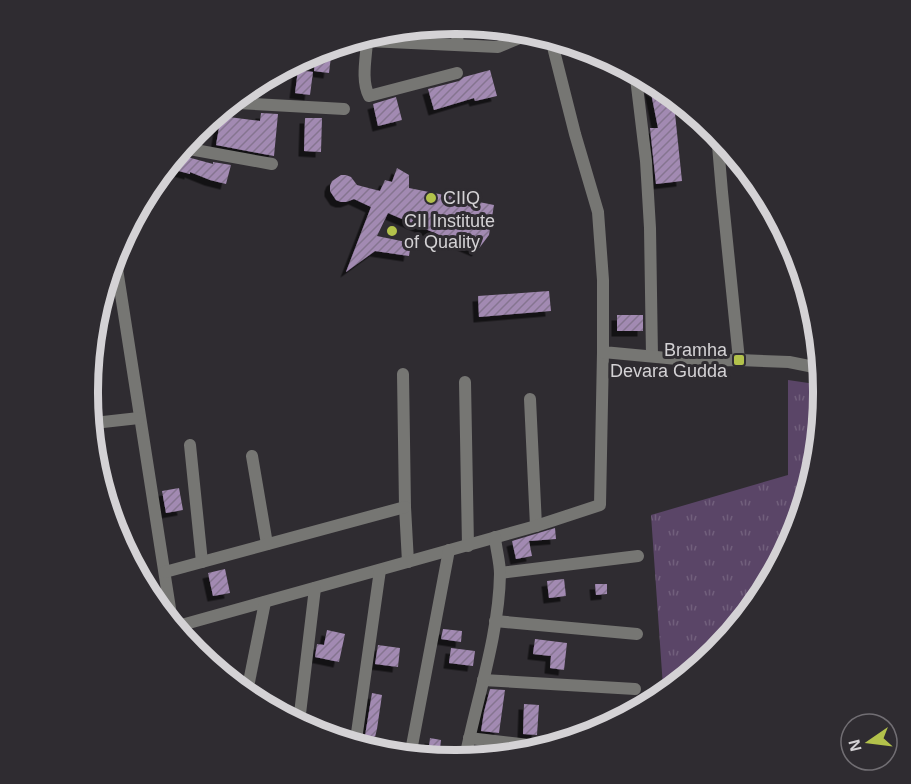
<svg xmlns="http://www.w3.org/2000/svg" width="911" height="784" viewBox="0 0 911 784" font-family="Helvetica,sans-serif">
<defs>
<pattern id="grass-tufts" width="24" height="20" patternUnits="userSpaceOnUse" patternTransform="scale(1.5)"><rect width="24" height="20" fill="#5a4567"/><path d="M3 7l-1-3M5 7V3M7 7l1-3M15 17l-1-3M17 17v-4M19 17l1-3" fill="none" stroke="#715f7c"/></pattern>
<pattern id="building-hatch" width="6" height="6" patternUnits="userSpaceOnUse" patternTransform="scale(1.5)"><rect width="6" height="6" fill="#a28ab2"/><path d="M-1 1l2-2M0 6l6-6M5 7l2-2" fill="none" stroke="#857490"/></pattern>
<filter id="shadow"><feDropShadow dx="-5.5" dy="5.5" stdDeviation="0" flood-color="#0009"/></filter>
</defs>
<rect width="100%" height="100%" fill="#2f2c31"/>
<path fill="url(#grass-tufts)" d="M 788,380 L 822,385 L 823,392 L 795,533 L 715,652 L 663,687 L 651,515 L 788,475 Z"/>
<g fill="url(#building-hatch)" filter="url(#shadow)">
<path d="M 332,48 L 329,73 L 314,71 L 316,52 Z"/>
<path d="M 298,70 L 313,72 L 310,95 L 295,93 Z"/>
<path d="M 490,70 L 497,96 L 475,101 L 474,98 L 434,110 L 428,89 L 459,81 L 464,77 Z"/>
<path d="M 650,88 L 674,104 L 682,181 L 656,184 L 650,128 L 658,128 Z"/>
<path d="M 396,97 L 402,120 L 378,126 L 373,104 Z"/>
<path d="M 261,113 L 278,114 L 274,156 L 216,145 L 221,116 L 260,121 Z"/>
<path d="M 305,118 L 322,118 L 321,152 L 304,151 Z"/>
<path d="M 180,155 L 213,164 L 213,162 L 231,165 L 226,184 L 210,180 L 190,172 L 190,174 L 175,170 Z"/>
<path d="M 397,168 L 409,175 L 409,188 L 494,205 L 489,235 L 477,251 L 388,213 L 377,236 L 411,243 L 409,256 L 375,251 L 346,272 L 371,207 L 354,199 L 346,202 L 341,202 L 336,200 L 330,191 L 330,186 L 332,181 L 341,175 L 346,175 L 351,177 L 357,185 L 380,191 L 385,180 L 392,182 Z"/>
<path d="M 549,291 L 551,311 L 479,317 L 478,296 Z"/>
<rect x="617" y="315" width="26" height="16"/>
<path d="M 179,488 L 183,510 L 166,513 L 162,491 Z"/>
<path d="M 555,528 L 556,539 L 529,541 L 532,556 L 516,559 L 512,541 Z"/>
<path d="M 225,569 L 230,593 L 213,596 L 208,573 Z"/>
<path d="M 564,579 L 566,596 L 549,598 L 547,581 Z"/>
<path d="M 595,584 L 607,584 L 607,594 L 596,595 Z"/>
<path d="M 443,629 L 462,631 L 461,642 L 441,639 Z"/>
<path d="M 327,630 L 345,634 L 339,662 L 315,657 L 317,644 L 324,645 Z"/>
<path d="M 535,639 L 567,643 L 564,670 L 550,668 L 551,656 L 533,654 Z"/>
<path d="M 378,645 L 400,648 L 398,667 L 375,664 Z"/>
<path d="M 451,648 L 475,651 L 473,666 L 449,663 Z"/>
<path d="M 490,689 L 505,690 L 499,733 L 481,731 L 484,712 Z"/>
<path d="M 372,693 L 382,695 L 377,729 L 375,737 L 374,736 L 373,744 L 364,742 Z"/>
<path d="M 524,704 L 539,705 L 537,735 L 523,734 Z"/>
<path d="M 430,738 L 441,740 L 439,757 L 428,754 Z"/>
</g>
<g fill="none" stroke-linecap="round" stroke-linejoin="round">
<g stroke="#767673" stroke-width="12">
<path d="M 456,24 L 458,45"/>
<path d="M 367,42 C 366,58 361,81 369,96 L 457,73"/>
<path d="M 636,78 L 646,161 L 650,228 L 652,356"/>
<path d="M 238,103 L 344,109"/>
<path d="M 717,134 L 722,192 L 739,360"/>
<path d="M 184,148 L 272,164"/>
<path d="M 147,205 L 148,205"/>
<path d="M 115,256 L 171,615"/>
<path d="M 403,374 L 405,507 L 408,562"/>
<path d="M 465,382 L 468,546"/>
<path d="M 530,399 L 536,526"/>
<path d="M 94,423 L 139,418"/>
<path d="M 190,445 L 202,562"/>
<path d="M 252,456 L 267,544"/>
<path d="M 165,572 L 405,507"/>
<path d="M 500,573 L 638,556"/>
<path d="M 495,621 L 637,634"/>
<path d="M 178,626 L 536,526 L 600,505 L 603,352"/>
<path d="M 483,680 L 635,689"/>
<path d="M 248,687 L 265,602"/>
<path d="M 299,722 L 315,588"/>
<path d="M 469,738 L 529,745"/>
<path d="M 356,740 L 380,570"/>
<path d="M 411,751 L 449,550"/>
<path d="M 465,758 C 477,698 499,635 500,574 C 500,562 496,549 495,537"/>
</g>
<g stroke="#767673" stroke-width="12">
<path d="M 368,41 L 498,47 L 522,37"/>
<path d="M 552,43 L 575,134 L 598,212 L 603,280 L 603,352 L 699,361 L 739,360 L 789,362 L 819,368"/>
</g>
</g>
<g fill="#b3c24b" stroke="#2f2c31" stroke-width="2">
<circle cx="431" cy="198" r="6"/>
<circle cx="392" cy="231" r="6"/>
<rect x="733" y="354" width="12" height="12" rx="3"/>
</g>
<g text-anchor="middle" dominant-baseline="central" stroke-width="6" stroke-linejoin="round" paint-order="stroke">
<g font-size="18" fill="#d4d2d5" stroke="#2f2c31" text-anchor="start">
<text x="443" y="198">CIIQ</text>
<text x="404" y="221">CII Institute<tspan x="404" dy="21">of Quality</tspan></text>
<text x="727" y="350" text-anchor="end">Bramha<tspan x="727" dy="21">Devara Gudda</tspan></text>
</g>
</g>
<path d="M0 0H911V784H0ZM455 34H456A357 357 0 0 1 813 391V393A357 357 0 0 1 456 750H455A357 357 0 0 1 98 393V391A357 357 0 0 1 455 34Z" fill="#2f2c31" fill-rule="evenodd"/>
<path fill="none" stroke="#d4d2d5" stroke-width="8" d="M455 34H456A357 357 0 0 1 813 391V393A357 357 0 0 1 456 750H455A357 357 0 0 1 98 393V391A357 357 0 0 1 455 34Z"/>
<g transform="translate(869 742) rotate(256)"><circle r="28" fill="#2f2c31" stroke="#716e73" stroke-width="1.5"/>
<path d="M0-4.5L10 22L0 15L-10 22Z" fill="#b3c24b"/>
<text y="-9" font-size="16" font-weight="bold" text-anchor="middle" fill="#d4d2d5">N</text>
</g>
</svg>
